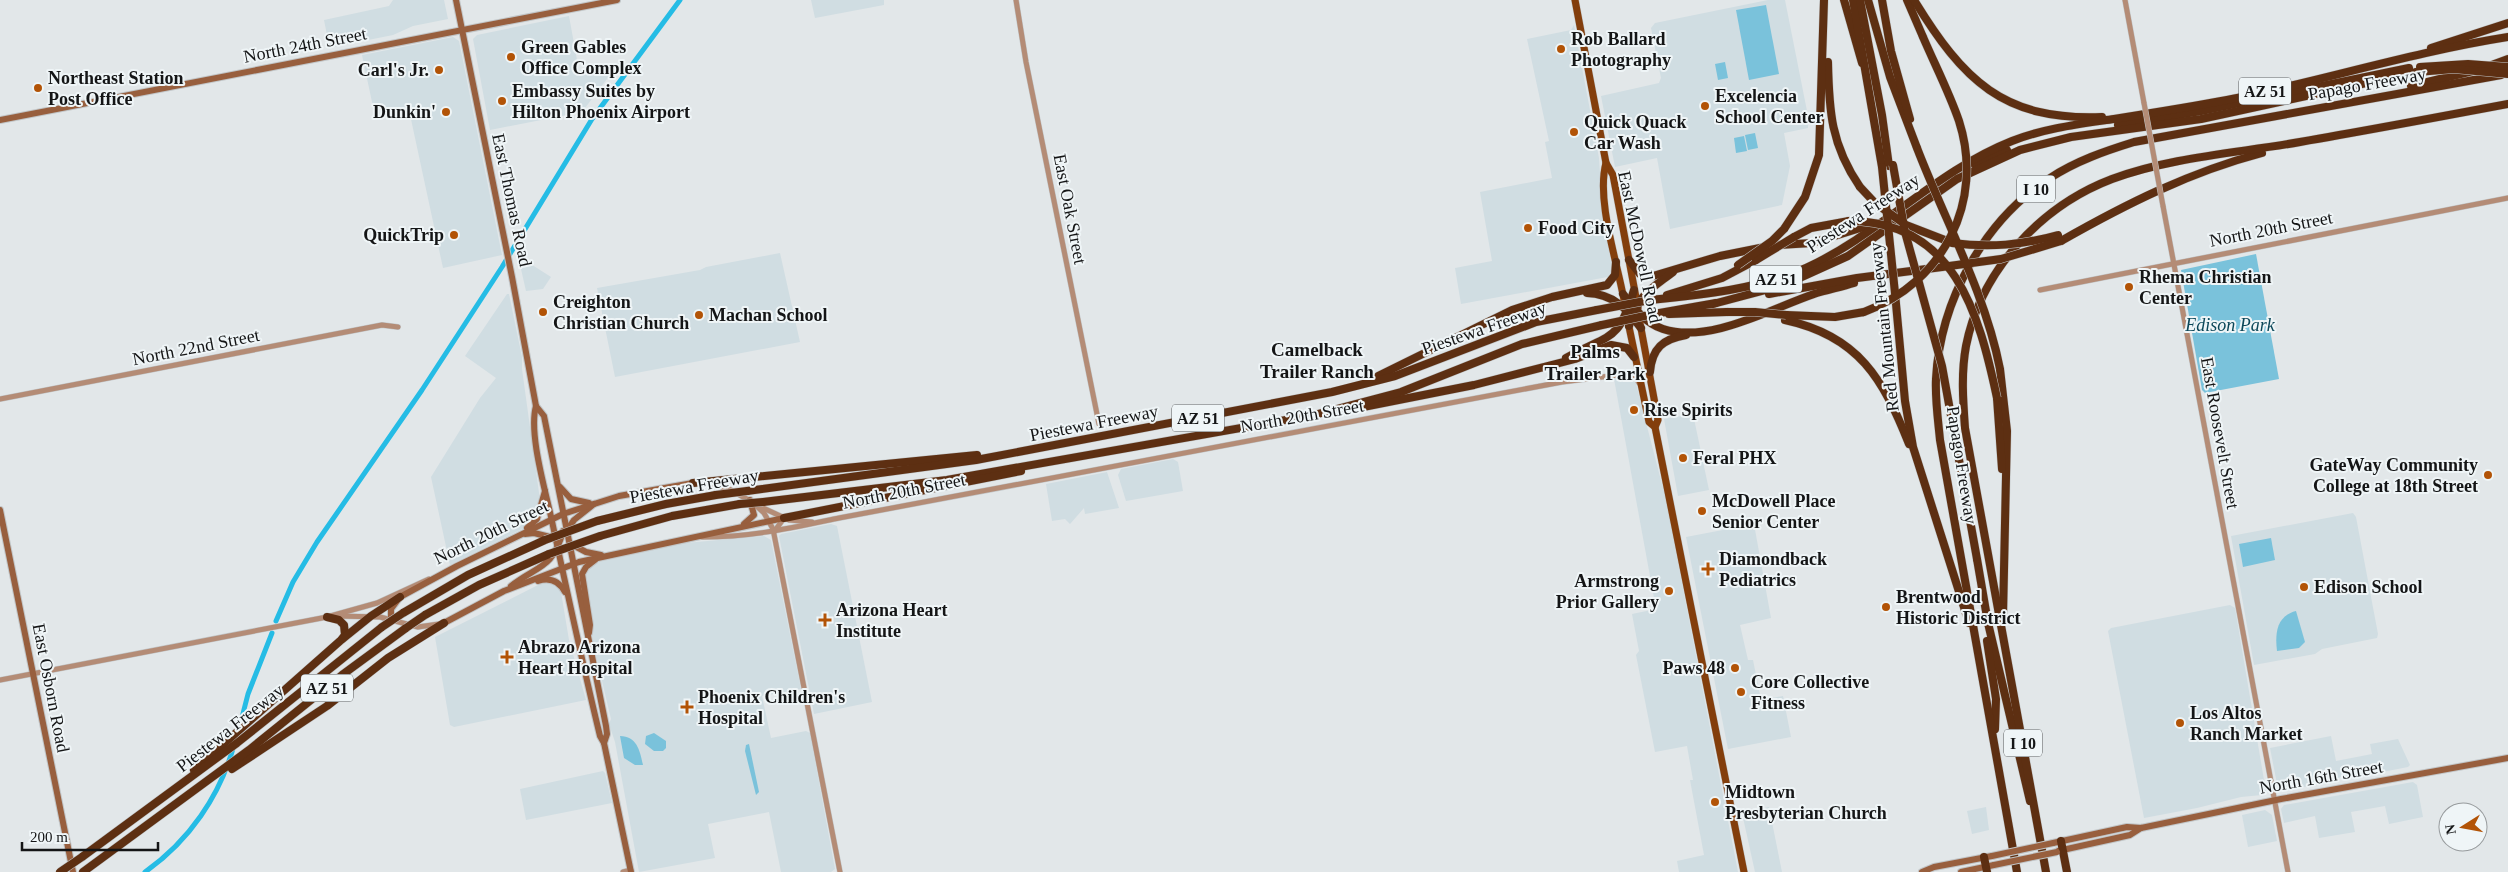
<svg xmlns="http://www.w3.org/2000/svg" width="2508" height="872" viewBox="0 0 2508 872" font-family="'Times New Roman',serif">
<rect width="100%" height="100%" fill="#e2e7e9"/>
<g fill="#d0dde2">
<path d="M 393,0 L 444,0 L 448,19 L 413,26 L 393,35 L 333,47 L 329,45 L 324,20 L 389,6 Z"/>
<path d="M 811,0 L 884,0 L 884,5 L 815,18 Z"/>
<path d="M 1768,0 L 1785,0 L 1808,116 L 1808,128 L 1784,133 L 1790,166 L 1782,205 L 1670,229 L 1657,158 L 1615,167 L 1601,96 L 1659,83 L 1661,78 L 1651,28 L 1655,23 Z"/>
<path d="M 569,16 L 579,71 L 619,63 L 582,112 L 490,130 L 473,39 L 477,35 Z"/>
<path d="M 1574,25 L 1599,158 L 1602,204 L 1613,276 L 1461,304 L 1455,268 L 1492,261 L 1480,192 L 1552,178 L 1545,142 L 1549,141 L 1527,39 L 1571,30 Z"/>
<path d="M 453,37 L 459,41 L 502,255 L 443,268 L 409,110 L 375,116 L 362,55 Z"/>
<path d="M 780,253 L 800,342 L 615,377 L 597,288 L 700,270 L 706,267 Z"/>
<path d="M 526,261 L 551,277 L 543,289 L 526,291 L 521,269 Z"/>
<path d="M 507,294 L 509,294 L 522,357 L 522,369 L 540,500 L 536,514 L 526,527 L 450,565 L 431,477 L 480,398 L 496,378 L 465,356 Z"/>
<path d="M 1627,376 L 1635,380 L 1665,496 L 1738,872 L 1679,872 L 1677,861 L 1704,855 L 1690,780 L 1693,780 L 1687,746 L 1655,752 L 1636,655 L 1639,651 L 1632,614 L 1656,609 L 1614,379 Z"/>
<path d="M 1693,414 L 1709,490 L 1678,496 L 1664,419 Z"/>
<path d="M 1173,459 L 1178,462 L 1183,491 L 1126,501 L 1118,475 L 1121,469 Z"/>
<path d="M 1107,472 L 1119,508 L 1085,514 L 1084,508 L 1070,524 L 1065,519 L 1052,521 L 1046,484 Z"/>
<path d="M 2353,513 L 2356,517 L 2378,634 L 2377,638 L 2322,649 L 2315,654 L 2254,665 L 2231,536 Z"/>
<path d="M 831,524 L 837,526 L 872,702 L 814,714 L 779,536 L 781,534 Z"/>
<path d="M 1754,524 L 1771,618 L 1740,625 L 1748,660 L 1753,660 L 1761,700 L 1783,696 L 1791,737 L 1728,749 L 1686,537 Z"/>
<path d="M 764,536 L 771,540 L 801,689 L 762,696 L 771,738 L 806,731 L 810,733 L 835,869 L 831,872 L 781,872 L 769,812 L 708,824 L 715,858 L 639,872 L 615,742 L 609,724 L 611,719 L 594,647 L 583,580 L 586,570 L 594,563 L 603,561 L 685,543 Z"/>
<path d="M 548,582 L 555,584 L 561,592 L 569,640 L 586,700 L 454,727 L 450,725 L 435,637 L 540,584 Z"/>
<path d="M 2230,605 L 2235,608 L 2266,792 L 2262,795 L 2241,797 L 2197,808 L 2144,818 L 2108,631 L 2111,628 Z"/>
<path d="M 2331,736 L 2336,761 L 2372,754 L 2370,744 L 2398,739 L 2410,765 L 2408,767 L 2352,778 L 2350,775 L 2340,777 L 2336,781 L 2282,791 L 2278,789 L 2270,748 Z"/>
<path d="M 603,771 L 605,773 L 612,803 L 526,820 L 520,789 Z"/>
<path d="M 2413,782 L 2417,785 L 2423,817 L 2389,824 L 2385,806 L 2351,812 L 2355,832 L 2319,838 L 2315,816 L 2284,823 L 2281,809 L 2284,805 Z"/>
<path d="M 1769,807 L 1782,872 L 1755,872 L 1742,813 Z"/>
<path d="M 1986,807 L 1989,830 L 1972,834 L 1967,811 Z"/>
<path d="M 2265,810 L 2272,815 L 2277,841 L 2248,847 L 2242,815 Z"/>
</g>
<g fill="#7ac2db">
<path d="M 1766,5 L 1779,74 L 1749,80 L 1736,10 Z"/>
<path d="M 1725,62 L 1728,78 L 1718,80 L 1715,64 Z"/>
<path d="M 1755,133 L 1758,148 L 1748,150 L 1745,135 Z"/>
<path d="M 1744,136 L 1747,151 L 1736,153 L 1734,138 Z"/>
<path d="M 2256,254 L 2279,379 L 2205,393 L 2202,390 L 2181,270 Z"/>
<path d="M 2271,538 L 2275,560 L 2243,567 L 2239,544 Z"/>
<path d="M 2296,611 L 2305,642 L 2299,648 L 2277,651 C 2275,634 2276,616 2296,611 Z"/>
<path d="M 654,733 L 666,741 L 666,748 L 663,751 L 654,751 L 645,744 L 646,736 Z"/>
<path d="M 620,736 C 637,736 640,751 643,765 L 635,765 L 624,758 Z"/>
<path d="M 749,744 L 759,792 L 756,795 L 745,751 L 746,745 Z"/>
</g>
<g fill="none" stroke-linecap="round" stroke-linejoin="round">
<g stroke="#25bce5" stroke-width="5">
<path d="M 276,621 L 293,582 L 317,542 L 422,390 L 502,267 L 592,119 L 680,0"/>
<path d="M 239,729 L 248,694 L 272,633"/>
<path d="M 145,872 C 189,841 220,796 234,745"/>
</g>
<g stroke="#c1c5c7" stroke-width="6">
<g id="tertiary">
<path d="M 1016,0 L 1026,62 L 1099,424"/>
<path d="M 2125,0 L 2144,103"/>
<path d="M 2163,206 L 2288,872"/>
<path d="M 2040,290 L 2508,198"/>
<path d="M 0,399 L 382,325 L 398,327"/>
<path d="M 709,484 L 729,489 L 752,502"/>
<path d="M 752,502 L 764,513 L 773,529 L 840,872"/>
<path d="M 761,507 L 789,520 L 812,522"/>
<path d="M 774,532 L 784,518"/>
<path d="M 702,537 C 753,537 791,528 839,518 L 1562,382 L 1626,374 L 1634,375 L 1639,383"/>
<path d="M 337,616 L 380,617 L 418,627 L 439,624"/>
<path d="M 0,680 L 327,617 L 377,603 L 429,579"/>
<path d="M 623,872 L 631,870"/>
</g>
</g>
<g stroke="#c1c5c7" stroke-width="8">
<g id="secondary">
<path d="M 456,0 L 512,277 L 536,406 C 528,435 547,495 553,526 C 568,596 583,666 600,736 L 604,743 L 631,872"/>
<path d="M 0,120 L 617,0"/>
<path d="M 536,406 L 544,416 L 606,726 L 607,734 L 604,743"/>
<path d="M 560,487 L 571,499 L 589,503"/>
<path d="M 0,510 L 73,872"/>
<path d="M 744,524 L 754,515 L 750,500"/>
<path d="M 527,528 L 537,519 L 545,491"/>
<path d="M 566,532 L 574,520 L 594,504"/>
<path d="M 525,534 L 534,533 L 554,538"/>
<path d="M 571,544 L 586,552 L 601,555"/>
<path d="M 538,581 C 550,577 559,581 565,592"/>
<path d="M 511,586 C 538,565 553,569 563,531"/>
<path d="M 391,620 L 391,609 L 400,597 L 457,566 L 563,514 L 619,496 L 693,483"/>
<path d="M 444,623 L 504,591 L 579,562 L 784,518"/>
<path d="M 589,633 L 590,625 L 582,574 L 586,567 L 595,560"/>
<path d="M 2053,843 L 2127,827 L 2141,828 L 2281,799 L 2508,758"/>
<path d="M 2058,851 L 2130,835 L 2141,828"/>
<path d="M 1922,872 L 1934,867 L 1992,856"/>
<path d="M 1961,872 L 1994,865"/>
</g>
</g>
<g stroke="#c1c5c7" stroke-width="8">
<g id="primary">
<path d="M 1575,0 L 1606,163 L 1613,175 L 1638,308"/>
<path d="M 1606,163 C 1596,200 1617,261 1624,300"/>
<path d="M 1628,322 L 1649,422 L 1655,427"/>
<path d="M 1640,323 L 1658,420 L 1655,427 L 1744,872"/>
</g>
</g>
<g stroke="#c1c5c7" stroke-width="9">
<g id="motorway">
<path d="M 1844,0 L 1862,63"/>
<path d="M 1853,0 L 1882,167"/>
<path d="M 1860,0 L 1882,115 L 1889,166"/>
<path d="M 1868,0 L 1890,77 L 1917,148"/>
<path d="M 1882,0 L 1891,51 L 1910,119"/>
<path d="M 1907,0 L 1923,37"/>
<path d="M 1914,0 C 1963,80 2003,121 2102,117"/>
<path d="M 2431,48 L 2508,23"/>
<path d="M 1828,62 C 1829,111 1831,145 1860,187"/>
<path d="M 2489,66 L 2508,59"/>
<path d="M 2411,86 L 2473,71"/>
<path d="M 2118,125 L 2201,111 L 2409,68"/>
<path d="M 1974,164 L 2007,150"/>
<path d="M 1906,225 L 1950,242"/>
<path d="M 1784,229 L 1805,197 L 1819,155 L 1824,0"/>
<path d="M 1794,237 L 1811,228 L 1849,221"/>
<path d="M 2061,241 C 2126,204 2190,172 2262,153"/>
<path d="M 1779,245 L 1812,243 L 1870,225"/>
<path d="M 1629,260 L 1640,274 L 1653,276 L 1720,256 L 1765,247"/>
<path d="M 1587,293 C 1613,294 1626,308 1641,328"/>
<path d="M 1895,293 L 1905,401 L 1913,447 L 1969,623"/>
<path d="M 1623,294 C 1634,308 1645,323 1663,329 C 1709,344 1770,309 1814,294 C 1827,290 1841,287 1854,283"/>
<path d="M 1769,294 L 1857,278 L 1942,267"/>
<path d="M 1667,295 L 1722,278 L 1756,260"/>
<path d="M 1650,300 C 1702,295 1758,289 1806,268 C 1880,234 1936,171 2012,141 C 2045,128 2080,124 2114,119 C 2152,113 2190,107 2227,100 C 2321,81 2413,52 2508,37"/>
<path d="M 1713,304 L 1784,285 L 1848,256 L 1957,179 L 2020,150 L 2071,137 L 2201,119 L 2417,72"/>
<path d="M 1654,314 L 1716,303"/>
<path d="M 1669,314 L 1727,312"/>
<path d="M 1786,315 L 1835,317 L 1864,312"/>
<path d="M 1785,320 C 1859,336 1883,379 1909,444"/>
<path d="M 1629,326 C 1640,293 1647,292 1673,272"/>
<path d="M 1566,358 C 1610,333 1618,344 1634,290"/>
<path d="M 2000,369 L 2007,431 L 2003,616"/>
<path d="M 1650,372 C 1652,348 1663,339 1686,335"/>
<path d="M 1378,376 L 1512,310 L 1552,297 L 1607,285 L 1615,275 L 1616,262"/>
<path d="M 1997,398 L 2002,469"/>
<path d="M 1348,410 L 1474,385 L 1575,359 L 1611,345 L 1627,348 L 1634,357"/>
<path d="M 693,483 L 977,455"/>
<path d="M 747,491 L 976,460 L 1332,392 L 1395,376 L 1536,322 L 1597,310"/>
<path d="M 763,502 L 947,480 L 1314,415 L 1401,392 L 1522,344 L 1602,325"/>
<path d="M 784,518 L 1021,471"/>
<path d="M 597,521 L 666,504 L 716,495"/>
<path d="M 600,536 L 672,516 L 740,504"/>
<path d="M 1977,559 L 1988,623 L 2030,801"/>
<path d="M 403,613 L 468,575 L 545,540"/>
<path d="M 425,615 L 479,585 L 549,554"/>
<path d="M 327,617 L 339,620 L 344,625 L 345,635 L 342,639"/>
<path d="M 1987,641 L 1996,699 L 1995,729"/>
<path d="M 232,769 L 327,706 L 388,658 L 444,623"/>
<path d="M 194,770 L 340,641 L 371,616 L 400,597"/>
<path d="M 2061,841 L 2067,872"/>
<path d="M 82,857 L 237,743 L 382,627"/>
<path d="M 1984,857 L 1987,872"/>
<path d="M 83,872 L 249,750 L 342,675 L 406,628"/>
<path d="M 2017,872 L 1940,440 C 1938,419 1935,399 1936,379 C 1940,301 1984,220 2050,178 C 2076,161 2105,151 2134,142 L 2501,75"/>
<path d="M 2046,872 L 1965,428 C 1963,401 1961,373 1966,346 C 1981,270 2041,206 2112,179 C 2171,157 2238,153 2300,142 C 2370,130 2439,117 2508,104"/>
</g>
</g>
<use href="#tertiary" stroke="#b48c76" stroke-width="5"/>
<use href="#secondary" stroke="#985f3e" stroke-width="6"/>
<use href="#primary" stroke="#833e0c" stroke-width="7"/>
<use href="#motorway" stroke="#5d2f12" stroke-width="8"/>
<g stroke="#c1c5c7" stroke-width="6" stroke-linecap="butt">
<path id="tertiary-bridge" d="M 2144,103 L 2163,206"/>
</g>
<g stroke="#c1c5c7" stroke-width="8" stroke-linecap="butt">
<g id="secondary-bridge">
<path d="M 1992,856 L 2053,843"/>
<path d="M 1994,865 L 2057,852"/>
</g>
</g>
<g stroke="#c1c5c7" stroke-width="9" stroke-linecap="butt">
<g id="motorway-bridge">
<path d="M 2420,67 L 2468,64 L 2508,67"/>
<path d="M 2417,72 L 2454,69 L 2508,74"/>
<path d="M 1917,148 C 1945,221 1985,292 2000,369"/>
<path d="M 1893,165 L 1905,232 L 1942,366 L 1977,559"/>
<path d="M 1882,167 L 1895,293"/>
<path d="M 1860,187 L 1875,203 L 1906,225"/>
<path d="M 1849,221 C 1954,221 1979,313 1997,398"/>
<path d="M 1952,243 C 1990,248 2022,245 2058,235"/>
<path d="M 1756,260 L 1794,237"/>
<path d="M 1738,265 L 1772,241 L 1784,229"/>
<path d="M 1942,267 L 2001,259 L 2061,241"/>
<path d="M 1597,310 L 1650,300"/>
<path d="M 1727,312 L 1755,312 L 1786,315"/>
<path d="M 1864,312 C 1943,283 1985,202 1959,121 C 1949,92 1935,65 1923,37"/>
<path d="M 1602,325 L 1654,314"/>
<path d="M 716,495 L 747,491"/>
<path d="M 740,504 L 763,502"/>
<path d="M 545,540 L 597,521"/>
<path d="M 549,554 L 600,536"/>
<path d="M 382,627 L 403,613"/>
<path d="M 406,628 L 425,615"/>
<path d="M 60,872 L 82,857"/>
</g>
</g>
<use href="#tertiary-bridge" stroke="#b48c76" stroke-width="5"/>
<use href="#secondary-bridge" stroke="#985f3e" stroke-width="6"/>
<use href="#motorway-bridge" stroke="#5d2f12" stroke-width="8"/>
</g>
<g fill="#b25306" stroke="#eff5f7" stroke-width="2">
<circle cx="1561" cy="49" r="5"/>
<circle cx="511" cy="57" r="5"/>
<circle cx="439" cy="70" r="5"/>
<circle cx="38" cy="88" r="5"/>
<circle cx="502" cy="101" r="5"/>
<circle cx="1705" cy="106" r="5"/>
<circle cx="446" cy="112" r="5"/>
<circle cx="1574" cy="132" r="5"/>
<circle cx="1528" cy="228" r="5"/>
<circle cx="454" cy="235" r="5"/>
<circle cx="2129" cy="287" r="5"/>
<circle cx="543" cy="312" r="5"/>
<circle cx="699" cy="315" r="5"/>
<circle cx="1634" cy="410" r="5"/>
<circle cx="1683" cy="458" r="5"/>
<circle cx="2488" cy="475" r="5"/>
<circle cx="1702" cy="511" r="5"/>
<path d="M1705.5 561.5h5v5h5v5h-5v5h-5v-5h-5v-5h5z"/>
<circle cx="2304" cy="587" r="5"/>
<circle cx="1669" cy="591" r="5"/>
<circle cx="1886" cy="607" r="5"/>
<path d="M822.5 612.5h5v5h5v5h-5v5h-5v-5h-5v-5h5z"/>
<path d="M504.5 649.5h5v5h5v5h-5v5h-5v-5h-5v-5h5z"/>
<circle cx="1735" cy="668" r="5"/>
<circle cx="1741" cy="692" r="5"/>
<path d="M684.5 699.5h5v5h5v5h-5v5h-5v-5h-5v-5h5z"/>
<circle cx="2180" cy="723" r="5"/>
<circle cx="1715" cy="802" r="5"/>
</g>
<g text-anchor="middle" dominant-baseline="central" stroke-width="4" stroke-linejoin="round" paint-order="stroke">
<g fill="#eff5f7" stroke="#56585a" stroke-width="1">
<rect x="2239" y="77.5" width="52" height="27" rx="4"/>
<rect x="2017" y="175.5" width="38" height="27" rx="4"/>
<rect x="1750" y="265.5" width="52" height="27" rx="4"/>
<rect x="1172" y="404.5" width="52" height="27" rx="4"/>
<rect x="301" y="674.5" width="52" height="27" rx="4"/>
<rect x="2004" y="729.5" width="38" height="27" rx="4"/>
</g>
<g font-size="16" font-weight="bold" fill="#141516">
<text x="2265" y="91">AZ 51</text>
<text x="2036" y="189">I 10</text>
<text x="1776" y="279">AZ 51</text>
<text x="1198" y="418">AZ 51</text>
<text x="327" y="688">AZ 51</text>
<text x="2023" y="743">I 10</text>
</g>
<g font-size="18" font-weight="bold" fill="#141516" stroke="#eff5f7" text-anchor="start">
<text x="1571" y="39">Rob Ballard<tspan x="1571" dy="21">Photography</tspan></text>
<text x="521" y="47">Green Gables<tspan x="521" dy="21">Office Complex</tspan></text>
<text x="429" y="70" text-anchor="end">Carl's Jr.</text>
<text x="48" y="78">Northeast Station<tspan x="48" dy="21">Post Office</tspan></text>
<text x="512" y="91">Embassy Suites by<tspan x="512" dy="21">Hilton Phoenix Airport</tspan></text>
<text x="1715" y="96">Excelencia<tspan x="1715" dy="21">School Center</tspan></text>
<text x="436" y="112" text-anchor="end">Dunkin'</text>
<text x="1584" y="122">Quick Quack<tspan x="1584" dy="21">Car Wash</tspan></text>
<text x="1538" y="228">Food City</text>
<text x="444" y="235" text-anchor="end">QuickTrip</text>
<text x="2139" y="277">Rhema Christian<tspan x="2139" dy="21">Center</tspan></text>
<text x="553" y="302">Creighton<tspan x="553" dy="21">Christian Church</tspan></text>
<text x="709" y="315">Machan School</text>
<text x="1644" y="410">Rise Spirits</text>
<text x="1693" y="458">Feral PHX</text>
<text x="2478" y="465" text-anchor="end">GateWay Community<tspan x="2478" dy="21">College at 18th Street</tspan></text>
<text x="1712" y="501">McDowell Place<tspan x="1712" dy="21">Senior Center</tspan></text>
<text x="1719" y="559">Diamondback<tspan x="1719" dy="21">Pediatrics</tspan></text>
<text x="1659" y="581" text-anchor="end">Armstrong<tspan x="1659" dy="21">Prior Gallery</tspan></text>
<text x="2314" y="587">Edison School</text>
<text x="1896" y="597">Brentwood<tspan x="1896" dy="21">Historic District</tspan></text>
<text x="836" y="610">Arizona Heart<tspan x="836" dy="21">Institute</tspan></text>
<text x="518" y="647">Abrazo Arizona<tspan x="518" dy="21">Heart Hospital</tspan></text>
<text x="1725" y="668" text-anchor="end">Paws 48</text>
<text x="1751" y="682">Core Collective<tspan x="1751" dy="21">Fitness</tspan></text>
<text x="698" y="697">Phoenix Children's<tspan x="698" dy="21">Hospital</tspan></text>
<text x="2190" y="713">Los Altos<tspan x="2190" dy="21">Ranch Market</tspan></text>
<text x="1725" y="792">Midtown<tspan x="1725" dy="21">Presbyterian Church</tspan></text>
</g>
<g font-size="18" fill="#141516" stroke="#eff5f7">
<text transform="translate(305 45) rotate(-11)">North 24th Street</text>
<text transform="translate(2367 84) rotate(-10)">Papago Freeway</text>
<text transform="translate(512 200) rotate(78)">East Thomas Road</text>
<text transform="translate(1070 209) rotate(79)">East Oak Street</text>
<text transform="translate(1863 213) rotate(-33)">Piestewa Freeway</text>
<text transform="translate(2271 229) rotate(-11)">North 20th Street</text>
<text transform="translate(1640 247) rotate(78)">East McDowell Road</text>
<text transform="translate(1884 327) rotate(-96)">Red Mountain Freeway</text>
<text transform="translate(1484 328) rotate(-19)">Piestewa Freeway</text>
<text transform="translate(196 347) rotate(-11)">North 22nd Street</text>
<text transform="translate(1302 416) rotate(-10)">North 20th Street</text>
<text transform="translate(1094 423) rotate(-11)">Piestewa Freeway</text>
<text transform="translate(2220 433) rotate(80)">East Roosevelt Street</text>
<text transform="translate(1962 465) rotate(81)">Papago Freeway</text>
<text transform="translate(694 486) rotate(-10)">Piestewa Freeway</text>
<text transform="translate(904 491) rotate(-11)">North 20th Street</text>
<text transform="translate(491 532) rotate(-26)">North 20th Street</text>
<text transform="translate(51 688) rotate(79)">East Osborn Road</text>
<text transform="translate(230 728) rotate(-38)">Piestewa Freeway</text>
<text transform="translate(2321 777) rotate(-10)">North 16th Street</text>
</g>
<g font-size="18" font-style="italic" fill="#0b4759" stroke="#eff5f7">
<text x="2230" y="325">Edison Park</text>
</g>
<g font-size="19" font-weight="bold" fill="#141516" stroke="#eff5f7">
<text x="1317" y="349">Camelback<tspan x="1317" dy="22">Trailer Ranch</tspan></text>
<text x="1595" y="351">Palms<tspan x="1595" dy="22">Trailer Park</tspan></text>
</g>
</g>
<g transform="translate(2463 827) rotate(259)"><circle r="24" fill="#eff5f7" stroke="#979b9d"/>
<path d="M0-4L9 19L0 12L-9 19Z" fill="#b25306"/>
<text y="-8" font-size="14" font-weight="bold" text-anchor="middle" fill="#141516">N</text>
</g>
<path d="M22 842v8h136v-8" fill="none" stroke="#141516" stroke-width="2.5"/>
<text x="30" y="842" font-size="15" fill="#141516" stroke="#eff5f7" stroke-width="4" paint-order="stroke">200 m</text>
</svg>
